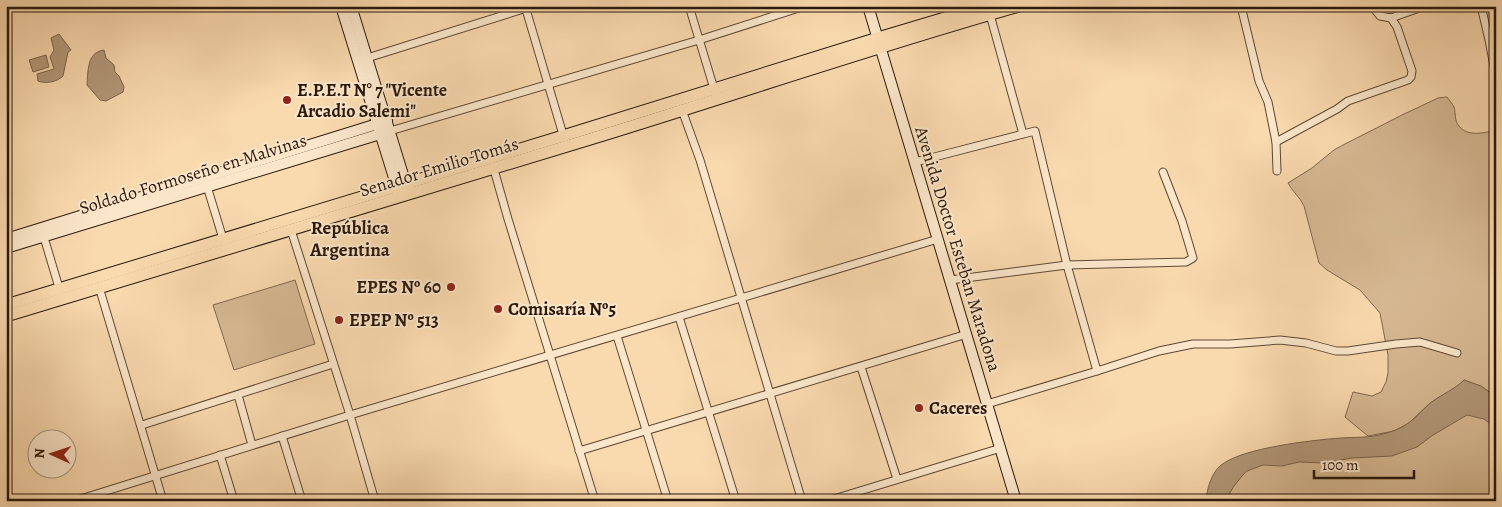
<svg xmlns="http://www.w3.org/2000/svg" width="1502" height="507" viewBox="0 0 1502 507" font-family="Alegreya,serif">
<rect width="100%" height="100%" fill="#f9d9ae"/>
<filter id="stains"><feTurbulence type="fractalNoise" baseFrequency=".004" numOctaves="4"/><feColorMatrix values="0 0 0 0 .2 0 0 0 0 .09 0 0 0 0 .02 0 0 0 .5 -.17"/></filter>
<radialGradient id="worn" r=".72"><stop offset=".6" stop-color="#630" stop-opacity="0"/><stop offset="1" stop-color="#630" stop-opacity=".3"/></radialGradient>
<g fill="#d6b892" stroke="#80684e">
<path d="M 1447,97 C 1449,100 1452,103 1454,107 C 1456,113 1454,120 1459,126 C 1467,137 1485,133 1496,130 L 1496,397 L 1484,388 L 1464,380 L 1458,386 L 1430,403 L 1409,423 L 1394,431 L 1368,436 L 1345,417 L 1353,392 L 1372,396 L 1381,392 L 1386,382 L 1388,373 L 1388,355 L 1380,313 L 1360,290 L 1327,270 L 1319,263 L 1304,206 C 1300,197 1292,191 1288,183 L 1312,168 L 1334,150 L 1343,145 L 1402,115 L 1438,98 Z"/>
<path d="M 295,280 L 315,344 L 234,370 L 213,305 Z"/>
<path d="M 1466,402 L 1496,424 L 1496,501 L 1221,501 L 1245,467 L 1351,452 Z"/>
</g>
<g fill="#b39777" stroke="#7c644c">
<path d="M 59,34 L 71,50 L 68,52 L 63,76 C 57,82 46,84 38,81 L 37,74 L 54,69 L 50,57 L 54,50 L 51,38 Z"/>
<path d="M 104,50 L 106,58 L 114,65 L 115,72 L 119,76 L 124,87 L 123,92 L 106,101 L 100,100 L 87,85 C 88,71 87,52 104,50 Z"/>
<path d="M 46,55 L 49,67 L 33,72 L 29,60 Z"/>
<path d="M 1464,380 L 1481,386 L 1496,397 L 1496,428 L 1484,419 L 1467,415 L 1433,435 L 1417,447 L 1392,456 L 1352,458 L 1323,463 L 1299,462 L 1282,466 L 1263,465 L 1247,471 L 1242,476 L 1234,486 L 1225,501 L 1206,501 C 1207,489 1211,474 1220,466 C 1240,448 1313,440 1341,438 C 1354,437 1370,438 1383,434 C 1391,432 1400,429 1407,424 C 1417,418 1423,408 1433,401 C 1443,394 1455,389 1464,380 Z"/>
</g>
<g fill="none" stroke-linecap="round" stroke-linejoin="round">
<path stroke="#b39777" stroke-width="12" d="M 1465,402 C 1479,405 1491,410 1496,424"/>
<g stroke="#5e4834" stroke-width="9">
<g id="minor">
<path d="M 525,6 L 564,138"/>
<path d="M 689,6 L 715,92"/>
<path d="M 1241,6 L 1259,81 L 1268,102 L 1276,142 L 1337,109 L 1348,101 L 1408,80 L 1411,77 L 1412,71 L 1397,27 L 1391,18"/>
<path d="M 1372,6 L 1380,16 L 1391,18 L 1425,6"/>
<path d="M 1481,6 L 1489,40 L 1496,77"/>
<path d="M 989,11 L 1023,134"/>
<path d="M 364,59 L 533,6"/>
<path d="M 682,110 L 700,160 L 802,501"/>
<path d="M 390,131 L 699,40 L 805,6"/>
<path d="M 1276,142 L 1277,171"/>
<path d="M 915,162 L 1035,131 L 1067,265 L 1097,371"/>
<path d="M 493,166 L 508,219 L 595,501"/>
<path d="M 206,183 L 224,242"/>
<path d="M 291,230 L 350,415 L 375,501"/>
<path d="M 43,234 L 60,291"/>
<path d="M 950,280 L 1067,265 L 1186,262 L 1193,258 L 1182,221 L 1163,172"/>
<path d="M 99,287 L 163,501"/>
<path d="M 679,317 L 736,501"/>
<path d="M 617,336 L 668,501"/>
<path d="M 861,367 L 897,479"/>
<path d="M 238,395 L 252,445"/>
<path d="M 987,404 L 1097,371 L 1159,351 L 1193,344 L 1230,344 L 1280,340 L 1306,343 L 1336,351 L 1348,351 L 1396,344 L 1420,342 L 1457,353"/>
<path d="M 142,425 L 333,364"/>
<path d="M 282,436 L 302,501"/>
<path d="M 579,451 L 967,334"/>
<path d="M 220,455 L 234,501"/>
<path d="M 74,501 L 350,415 L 938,239"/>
<path d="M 827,501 L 1001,448"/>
</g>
</g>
<g stroke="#2a180b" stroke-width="12">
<g id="secondary">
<path d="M 341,6 L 399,194"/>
<path d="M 351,6 L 408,191"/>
<path d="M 868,6 L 1016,501"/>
<path d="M 6,239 L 387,121"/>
<path d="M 6,248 L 390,131"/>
</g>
</g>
<g stroke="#2a180b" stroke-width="13">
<g id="primary">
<path d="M 6,305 L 563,136 L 878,38 L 985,6"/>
<path d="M 6,316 C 200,257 394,200 587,140 C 731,96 874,47 1019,6"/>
</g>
</g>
<use href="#minor" stroke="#fbe6ca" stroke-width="7"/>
<use href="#secondary" stroke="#fbe6ca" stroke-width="10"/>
<use href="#primary" stroke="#f9d9ae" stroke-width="11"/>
</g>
<g fill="#8f2418" stroke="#fbe6ca" stroke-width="2">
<circle cx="287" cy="100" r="5"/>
<circle cx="451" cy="287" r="5"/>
<circle cx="498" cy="309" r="5"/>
<circle cx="339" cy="320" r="5"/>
<circle cx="919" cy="408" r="5"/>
</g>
<g text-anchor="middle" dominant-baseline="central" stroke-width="4" stroke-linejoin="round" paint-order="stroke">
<g font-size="18" font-weight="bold" fill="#2a180b" stroke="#fbe6ca" text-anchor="start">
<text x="297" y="90">E.P.E.T N° 7 "Vicente<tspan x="297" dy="21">Arcadio Salemi"</tspan></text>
<text x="441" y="287" text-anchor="end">EPES Nº 60</text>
<text x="508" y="309">Comisaría Nº5</text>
<text x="349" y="320">EPEP Nº 513</text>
<text x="929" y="408">Caceres</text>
</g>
<g font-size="18" fill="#2a180b" stroke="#fbe6ca">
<text transform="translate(439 167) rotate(-17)">Senador Emilio Tomás</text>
<text transform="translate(193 174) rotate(-17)">Soldado Formoseño en Malvinas</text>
<text transform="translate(958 249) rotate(73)">Avenida Doctor Esteban Maradona</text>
</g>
<g font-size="19" font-weight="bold" fill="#2a180b" stroke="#fbe6ca">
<text x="350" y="228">República<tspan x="350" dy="22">Argentina</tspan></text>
</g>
</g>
<rect width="1502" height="507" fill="none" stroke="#f9d9ae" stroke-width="25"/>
<rect x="8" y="8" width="1487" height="492" fill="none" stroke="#2a180b" stroke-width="2.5"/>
<rect x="12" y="12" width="1477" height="482" fill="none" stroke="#2a180b"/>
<g transform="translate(52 454) rotate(273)"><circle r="24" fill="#fbe6ca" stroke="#a7947e"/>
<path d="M0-4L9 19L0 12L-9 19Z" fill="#8f2418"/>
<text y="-8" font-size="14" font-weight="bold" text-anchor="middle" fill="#2a180b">N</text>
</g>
<path d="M1314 470v8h100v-8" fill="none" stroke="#2a180b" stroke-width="2.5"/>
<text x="1322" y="470" font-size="15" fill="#2a180b" stroke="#fbe6ca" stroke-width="4" paint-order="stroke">100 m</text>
<rect width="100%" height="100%" filter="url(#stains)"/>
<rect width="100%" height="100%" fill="url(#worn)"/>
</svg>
